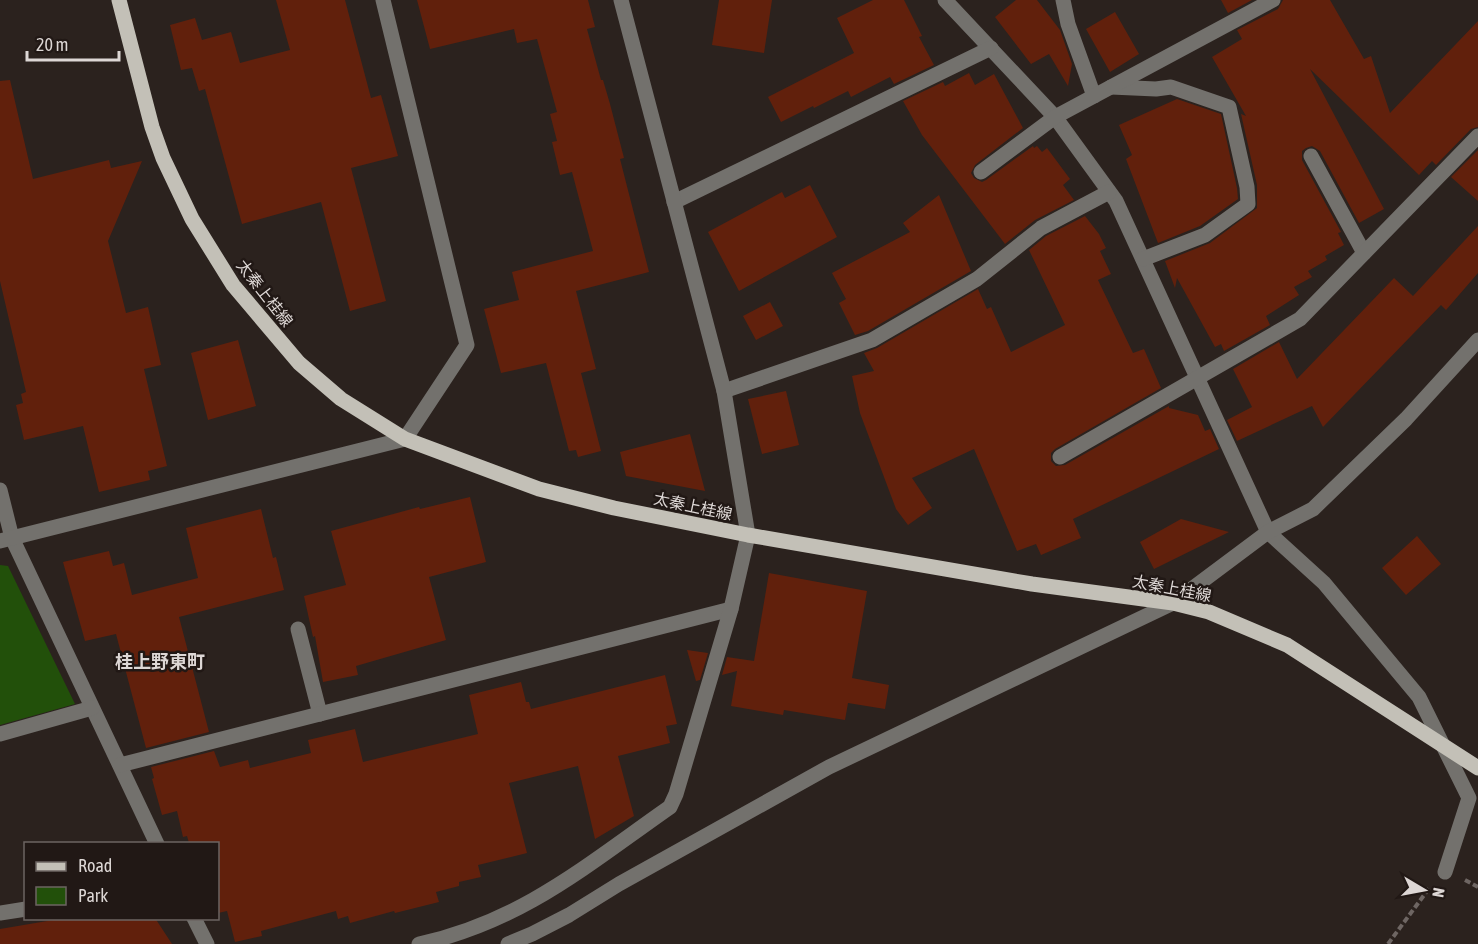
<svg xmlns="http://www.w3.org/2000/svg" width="1478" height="944" viewBox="0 0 1478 944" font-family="'Asap Condensed','Noto Sans JP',sans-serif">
<rect width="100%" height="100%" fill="#2b221e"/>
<path fill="#22500a" d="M 0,565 L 8,566 L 75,704 L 0,725 Z"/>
<g fill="#61200c">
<path d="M 276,0 L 345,0 L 371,98 L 381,95 L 398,156 L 351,168 L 386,301 L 350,311 L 321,202 L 242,224 L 205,89 L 199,91 L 192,68 L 181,70 L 170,25 L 195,18 L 202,40 L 231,32 L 240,63 L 290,50 Z"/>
<path d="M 417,0 L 588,0 L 595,27 L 587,29 L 601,80 L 603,80 L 610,104 L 624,158 L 620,159 L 649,272 L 576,291 L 596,369 L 581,373 L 601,451 L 578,457 L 576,450 L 569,451 L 546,363 L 501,373 L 484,309 L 519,300 L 512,272 L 593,251 L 572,172 L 560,175 L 552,142 L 557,141 L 550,114 L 557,112 L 537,39 L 517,43 L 514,29 L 430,49 Z"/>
<path d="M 719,0 L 772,0 L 764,53 L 712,45 Z"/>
<path d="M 873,0 L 904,0 L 922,36 L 919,37 L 934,65 L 894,84 L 890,77 L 851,97 L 848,91 L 814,108 L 813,106 L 781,122 L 768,97 L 854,53 L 837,18 Z"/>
<path d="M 1016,0 L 1037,0 L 1060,30 L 1072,64 L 1068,86 L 1049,54 L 1031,64 L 995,17 Z"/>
<path d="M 1221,0 L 1252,0 L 1228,13 Z"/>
<path d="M 1283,0 L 1330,0 L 1364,59 L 1371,56 L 1390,113 L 1478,21 L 1478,127 L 1471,129 L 1436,165 L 1432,161 L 1419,175 L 1310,69 L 1384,209 L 1359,223 L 1320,151 L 1312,146 L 1306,148 L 1302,151 L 1302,160 L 1341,232 L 1338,233 L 1344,245 L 1325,256 L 1327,260 L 1308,271 L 1312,277 L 1294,287 L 1299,295 L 1266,316 L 1270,325 L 1224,351 L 1221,344 L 1215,347 L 1177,278 L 1175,288 L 1165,261 L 1210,243 L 1257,208 L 1257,185 L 1241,114 L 1246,116 L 1212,57 L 1242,39 L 1237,30 L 1278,9 Z"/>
<path d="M 1115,12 L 1139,54 L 1110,72 L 1086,29 Z"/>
<path d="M 969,73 L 975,85 L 994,74 L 1023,128 L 975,165 L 971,173 L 974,178 L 982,182 L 986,180 L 1033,146 L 1034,148 L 1037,146 L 1042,152 L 1047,148 L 1070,179 L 1063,185 L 1074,200 L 1035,220 L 1005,244 L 922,135 L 903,101 L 943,82 L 945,86 Z"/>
<path d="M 10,80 L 33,179 L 109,160 L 111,168 L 142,161 L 108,241 L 126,313 L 148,307 L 161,365 L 144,369 L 167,466 L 148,471 L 150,480 L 99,492 L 83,426 L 24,440 L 16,405 L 23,403 L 21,394 L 26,392 L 0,281 L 0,81 Z"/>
<path d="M 1177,99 L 1221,114 L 1237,188 L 1238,199 L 1200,226 L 1158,243 L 1126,159 L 1132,155 L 1119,125 Z"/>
<path d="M 1478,150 L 1478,201 L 1451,177 Z"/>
<path d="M 810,185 L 837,237 L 739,291 L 708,232 L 782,192 L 785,198 Z"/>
<path d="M 939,195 L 971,271 L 868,331 L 855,335 L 839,303 L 846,299 L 832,273 L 910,232 L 903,223 Z"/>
<path d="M 1085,216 L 1099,234 L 1106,248 L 1100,251 L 1111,274 L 1098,280 L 1133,353 L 1144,349 L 1161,388 L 1055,449 L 1051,453 L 1051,461 L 1056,466 L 1065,465 L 1169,406 L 1169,408 L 1198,415 L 1205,431 L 1210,429 L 1219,449 L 1073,519 L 1081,538 L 1041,555 L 1036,544 L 1017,551 L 974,449 L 912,478 L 932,508 L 908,525 L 896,509 L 860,413 L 852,376 L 874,371 L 864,353 L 877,348 L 978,289 L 987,309 L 991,307 L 1011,352 L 1065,325 L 1029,250 L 1046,236 Z"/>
<path d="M 1478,226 L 1478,273 L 1446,310 L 1441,305 L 1323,427 L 1312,406 L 1237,441 L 1227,420 L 1252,407 L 1233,369 L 1279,342 L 1297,379 L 1394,278 L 1413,296 Z"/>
<path d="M 770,302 L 783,326 L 756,340 L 743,316 Z"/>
<path d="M 238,340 L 256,406 L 208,420 L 191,353 Z"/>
<path d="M 786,391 L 799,445 L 762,454 L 748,399 Z"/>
<path d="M 690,434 L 705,491 L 626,476 L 620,452 Z"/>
<path d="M 470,497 L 486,562 L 429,577 L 446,640 L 356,666 L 358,675 L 323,682 L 315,636 L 313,637 L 304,596 L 346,585 L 331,531 L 419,507 L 420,509 Z"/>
<path d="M 261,509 L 273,558 L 276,557 L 284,590 L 179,617 L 209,732 L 146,748 L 116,634 L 85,641 L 63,562 L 109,551 L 113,566 L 124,563 L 132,595 L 198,578 L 186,528 Z"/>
<path d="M 1181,519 L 1229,532 L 1154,569 L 1140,542 Z"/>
<path d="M 1417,536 L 1441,564 L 1406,595 L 1382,568 Z"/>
<path d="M 769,573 L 867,591 L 852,678 L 889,685 L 885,709 L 848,703 L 845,720 L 784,710 L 783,715 L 731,706 L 737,671 L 722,675 L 727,657 L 754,661 Z"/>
<path d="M 687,650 L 708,653 L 700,680 L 696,681 Z"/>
<path d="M 665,675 L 677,724 L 666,726 L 670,743 L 618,756 L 634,816 L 595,839 L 578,766 L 509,783 L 527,853 L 478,865 L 481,877 L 459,882 L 459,886 L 436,892 L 439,902 L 395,913 L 394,911 L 350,923 L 348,916 L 338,919 L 336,911 L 261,931 L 262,936 L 235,942 L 227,911 L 218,913 L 218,843 L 189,843 L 187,836 L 183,837 L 177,811 L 162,815 L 152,779 L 154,778 L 151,767 L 214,751 L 220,767 L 248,760 L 250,768 L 311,753 L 308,740 L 355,729 L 363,762 L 478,734 L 469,695 L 521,682 L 526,702 L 529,702 L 531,709 Z"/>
<path d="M 65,918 L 155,918 L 172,944 L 0,944 L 0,929 Z"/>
</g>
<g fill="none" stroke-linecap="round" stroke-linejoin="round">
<g stroke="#6e6663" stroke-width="4" stroke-dasharray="6 3" stroke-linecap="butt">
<path d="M 1465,880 L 1478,887"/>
<path d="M 1388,944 L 1430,887"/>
</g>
<g stroke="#73716d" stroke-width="15">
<path d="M 945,0 L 1055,117 L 1116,201 L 1268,532 L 1324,583 L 1419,697 L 1469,798 L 1445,872"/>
<path d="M 1063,0 L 1068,24 L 1094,96"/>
<path d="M 1111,87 L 1156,89 L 1171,87 L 1229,107 L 1247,187 L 1248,204 L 1205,235 L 1143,259"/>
<path d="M 1311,156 L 1364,253"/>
<path d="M 981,172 L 1055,117 L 1273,0"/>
<path d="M 674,202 L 991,48"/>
<path d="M 724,391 L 872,340 L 977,279 L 1041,228 L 1109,192"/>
<path d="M 1060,457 L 1300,319 L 1478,136"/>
<path d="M 0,490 L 12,538 L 157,844"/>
<path d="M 0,541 L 405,439 L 467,345 L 383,0"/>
<path d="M 298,629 L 320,714"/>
<path d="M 0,734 L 92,708"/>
<path d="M 120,765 L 731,609"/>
<path d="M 0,913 L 26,909"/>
<path d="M 194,918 L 207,944"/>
<path d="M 419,944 C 521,922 587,865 670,807 L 676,794 L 731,609 L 748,535 L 724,391 L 621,0"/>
<path d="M 508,944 L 532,934 L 569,915 L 619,884 L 829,767 L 1173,603 L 1268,532 L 1313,509 L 1406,419 L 1478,340"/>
</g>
<path stroke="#c3c0b7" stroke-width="15" d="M 119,0 L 152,127 L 163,158 L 192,219 L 233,285 L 299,363 L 341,399 L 405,439 L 539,489 L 614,508 L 748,535 L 1032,584 L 1173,603 L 1209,612 L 1287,645 L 1478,768"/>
</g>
<g text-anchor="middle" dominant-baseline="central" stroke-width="5" stroke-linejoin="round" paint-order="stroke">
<g font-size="16" fill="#ddd7d5" stroke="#211815">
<text transform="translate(265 293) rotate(52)">太秦上桂線</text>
<text transform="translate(693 506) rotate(12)">太秦上桂線</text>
<text transform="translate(1172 588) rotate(11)">太秦上桂線</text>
</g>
<g font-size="18" font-weight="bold" fill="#ddd7d5" stroke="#211815">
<text x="160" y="661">桂上野東町</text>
</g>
</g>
<rect x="24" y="842" width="195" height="78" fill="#211815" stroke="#6c6462" stroke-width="1.5"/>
<rect x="36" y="862" width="30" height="9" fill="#c3c0b7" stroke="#6c6462" stroke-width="1.5"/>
<text x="78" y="872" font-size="18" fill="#ddd7d5">Road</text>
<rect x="36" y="887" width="30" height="18" fill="#22500a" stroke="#6c6462" stroke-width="1.5"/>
<text x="78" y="902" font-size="18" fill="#ddd7d5">Park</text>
<g transform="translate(1424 890) rotate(100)" stroke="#211815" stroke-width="4.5" paint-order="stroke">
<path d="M0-4.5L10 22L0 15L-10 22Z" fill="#ddd7d5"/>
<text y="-9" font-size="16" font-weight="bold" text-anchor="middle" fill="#ddd7d5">N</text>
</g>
<path d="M27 51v9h92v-9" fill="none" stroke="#ddd7d5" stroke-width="3"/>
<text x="36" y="51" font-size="18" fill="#ddd7d5" stroke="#211815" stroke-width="4.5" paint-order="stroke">20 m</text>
</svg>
